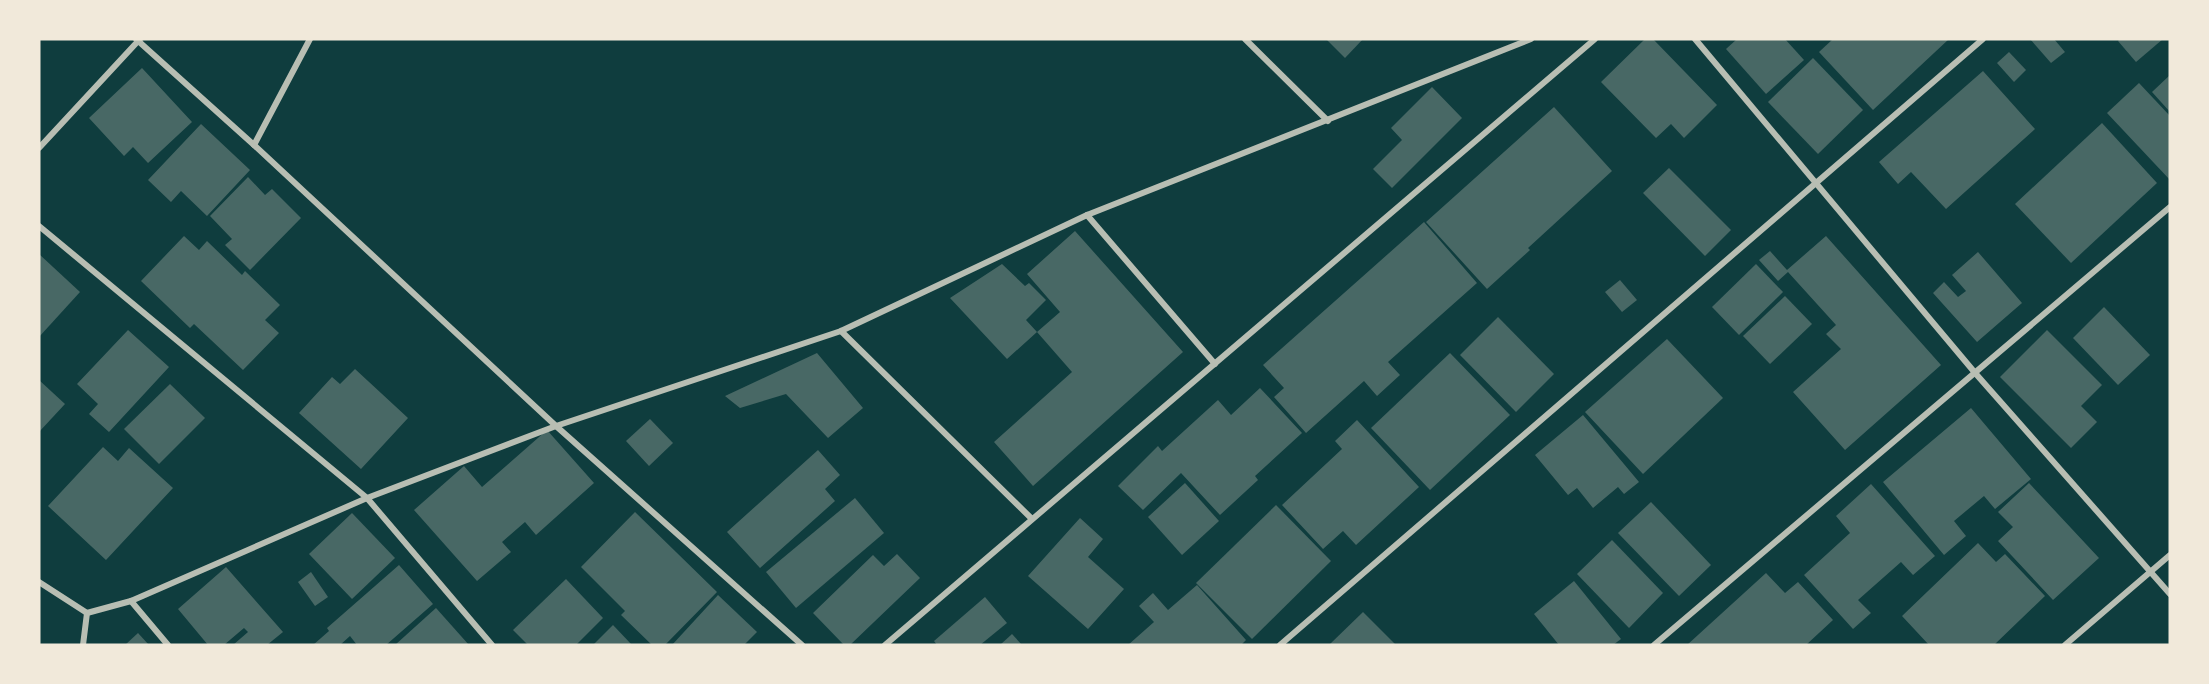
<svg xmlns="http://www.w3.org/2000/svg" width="2209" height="684" viewBox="0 0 2209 684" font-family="'Varela Round',sans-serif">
<rect width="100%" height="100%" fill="#0f3d3e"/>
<g fill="#486865">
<path d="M 1326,39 L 1363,39 L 1345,58 Z"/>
<path d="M 1645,39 L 1653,39 L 1717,105 L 1684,138 L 1671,124 L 1656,138 L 1601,82 Z"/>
<path d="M 1737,39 L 1785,39 L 1804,60 L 1766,94 L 1726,49 Z"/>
<path d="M 1833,39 L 1949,39 L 1873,110 L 1819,52 Z"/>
<path d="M 2030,39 L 2054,39 L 2065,52 L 2051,63 Z"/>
<path d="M 2120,39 L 2163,39 L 2136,62 L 2118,41 Z"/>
<path d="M 2009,52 L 2026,70 L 2014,82 L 1997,63 Z"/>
<path d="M 1813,58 L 1863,110 L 1818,154 L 1768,102 Z"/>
<path d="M 142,68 L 192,122 L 148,163 L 133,147 L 124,156 L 89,118 Z"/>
<path d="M 1983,71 L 2035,129 L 1946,209 L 1911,172 L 1898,184 L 1879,162 Z"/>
<path d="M 2170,75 L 2170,112 L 2152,92 Z"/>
<path d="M 2139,83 L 2170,116 L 2170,180 L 2107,113 Z"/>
<path d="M 1432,87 L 1462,118 L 1392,188 L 1373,169 L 1402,140 L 1391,128 Z"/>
<path d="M 1554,107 L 1612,171 L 1528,248 L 1530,250 L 1487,289 L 1426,222 Z"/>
<path d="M 2102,123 L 2157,183 L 2071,263 L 2015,204 Z"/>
<path d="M 201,124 L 250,170 L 207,216 L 181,191 L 171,202 L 148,180 Z"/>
<path d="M 1669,168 L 1731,230 L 1705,256 L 1643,193 Z"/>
<path d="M 248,177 L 265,195 L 272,189 L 301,218 L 250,270 L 225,245 L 232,239 L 210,216 Z"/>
<path d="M 1424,222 L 1477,283 L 1388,362 L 1400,375 L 1377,396 L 1364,381 L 1306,433 L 1274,397 L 1284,388 L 1263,365 Z"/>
<path d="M 1075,231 L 1183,352 L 1033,486 L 994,442 L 1072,372 L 1037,332 L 1060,312 L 1027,274 Z"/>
<path d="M 184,236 L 199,250 L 207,241 L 242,275 L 245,271 L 280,305 L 265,320 L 279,333 L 243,370 L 194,324 L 190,328 L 141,281 Z"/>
<path d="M 1826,236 L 1941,365 L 1845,450 L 1793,392 L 1841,349 L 1826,334 L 1836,325 L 1788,272 L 1778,281 L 1759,260 L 1770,251 L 1787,270 Z"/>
<path d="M 1978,252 L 2022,303 L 1977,342 L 1933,293 L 1944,282 L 1958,297 L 1966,291 L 1952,275 Z"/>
<path d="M 39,254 L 80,292 L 39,337 Z"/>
<path d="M 1002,264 L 1025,286 L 1029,283 L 1046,300 L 1026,320 L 1037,332 L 1007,359 L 950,298 Z"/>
<path d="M 1756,264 L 1783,292 L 1739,335 L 1712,307 Z"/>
<path d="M 1620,280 L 1637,300 L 1622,312 L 1605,292 Z"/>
<path d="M 1785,296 L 1812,324 L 1770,364 L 1743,336 Z"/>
<path d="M 2104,307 L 2150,355 L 2118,385 L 2073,338 Z"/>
<path d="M 1498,317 L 1554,374 L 1516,412 L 1460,355 Z"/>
<path d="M 128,330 L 169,367 L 109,432 L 89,414 L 98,404 L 77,384 Z"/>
<path d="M 2047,330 L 2102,385 L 2081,406 L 2097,422 L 2071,448 L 2000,377 Z"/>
<path d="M 1667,339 L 1723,398 L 1643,474 L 1585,412 Z"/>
<path d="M 817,353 L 863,408 L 828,438 L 786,394 L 740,408 L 725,396 Z"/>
<path d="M 1450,353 L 1510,415 L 1430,490 L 1371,428 Z"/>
<path d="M 355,369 L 408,418 L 361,469 L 299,413 L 332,377 L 340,384 Z"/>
<path d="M 39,380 L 65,404 L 39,432 Z"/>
<path d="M 170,384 L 205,418 L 159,464 L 124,429 Z"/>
<path d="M 1260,388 L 1302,433 L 1255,476 L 1258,480 L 1220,515 L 1181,473 L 1143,510 L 1118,486 L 1158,446 L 1162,451 L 1218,400 L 1231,415 Z"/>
<path d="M 1971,408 L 2031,479 L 1995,509 L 1984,496 L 1954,521 L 1966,536 L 1944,555 L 1883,482 Z"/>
<path d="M 1583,415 L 1639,482 L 1624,494 L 1618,487 L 1593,508 L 1577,488 L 1568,495 L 1535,455 Z"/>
<path d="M 650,419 L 673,443 L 649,466 L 626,441 Z"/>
<path d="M 1357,420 L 1419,487 L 1356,545 L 1343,531 L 1323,549 L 1282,505 L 1342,449 L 1335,441 Z"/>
<path d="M 547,430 L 594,483 L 536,535 L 525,522 L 502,542 L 511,552 L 477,581 L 414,510 L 464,466 L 482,487 Z"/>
<path d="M 103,447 L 118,461 L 129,448 L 173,488 L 106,560 L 48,506 Z"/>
<path d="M 818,450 L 840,475 L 825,489 L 835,501 L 760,568 L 727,532 Z"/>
<path d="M 1185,483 L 1219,521 L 1182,555 L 1148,517 Z"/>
<path d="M 2029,483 L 2099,558 L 2053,600 L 1998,541 L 2013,527 L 1998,512 Z"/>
<path d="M 1871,484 L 1935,556 L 1913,575 L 1901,562 L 1858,600 L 1871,613 L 1853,629 L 1804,575 L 1850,533 L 1836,516 Z"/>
<path d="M 855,498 L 884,533 L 796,608 L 766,572 Z"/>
<path d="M 1651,502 L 1711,565 L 1679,596 L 1618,533 Z"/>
<path d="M 1276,505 L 1331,561 L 1252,639 L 1196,583 Z"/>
<path d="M 635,512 L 717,592 L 665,645 L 652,645 L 621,615 L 625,611 L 581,567 Z"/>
<path d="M 352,513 L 395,558 L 352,599 L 309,554 Z"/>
<path d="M 1080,518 L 1103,539 L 1088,557 L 1124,589 L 1088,629 L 1028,576 Z"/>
<path d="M 1612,540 L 1663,593 L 1629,628 L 1577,574 Z"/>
<path d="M 1978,543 L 1996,562 L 2005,554 L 2045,596 L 1994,645 L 1929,645 L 1902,616 Z"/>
<path d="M 897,554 L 920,578 L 850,645 L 844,645 L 813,613 L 873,555 L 884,566 Z"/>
<path d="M 399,565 L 433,604 L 386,645 L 357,645 L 350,636 L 340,645 L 313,645 L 329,631 L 327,628 Z"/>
<path d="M 226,567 L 283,632 L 267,645 L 233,645 L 248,632 L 244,628 L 224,645 L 208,645 L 178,609 Z"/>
<path d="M 311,572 L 328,597 L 315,606 L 298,582 Z"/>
<path d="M 1766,573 L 1785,593 L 1798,582 L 1833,620 L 1806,645 L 1687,645 Z"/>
<path d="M 566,579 L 603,618 L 576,645 L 528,645 L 513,630 Z"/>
<path d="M 1574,581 L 1621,639 L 1613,645 L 1559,645 L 1534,614 Z"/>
<path d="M 1197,585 L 1246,640 L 1241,645 L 1128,645 L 1154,622 L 1139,606 L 1153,593 L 1168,610 Z"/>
<path d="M 718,595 L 757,632 L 744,645 L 672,645 Z"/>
<path d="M 985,597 L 1007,623 L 980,645 L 937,645 L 934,641 Z"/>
<path d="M 436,608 L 469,645 L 395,645 Z"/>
<path d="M 1363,612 L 1396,645 L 1329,645 Z"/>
<path d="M 613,625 L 632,645 L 593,645 Z"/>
<path d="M 138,633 L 149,645 L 125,645 Z"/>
<path d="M 1012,634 L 1022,645 L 1000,645 Z"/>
</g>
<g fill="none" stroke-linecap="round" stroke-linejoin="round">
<g stroke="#b8beb3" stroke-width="6">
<path d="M 136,39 L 254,145 L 556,426 L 802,645"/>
<path d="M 1245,39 L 1328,121"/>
<path d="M 1695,39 L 1976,374 L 2170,594"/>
<path d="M 254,145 L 310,39"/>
<path d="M 39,148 L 140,39"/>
<path d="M 1087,215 L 1215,364"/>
<path d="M 39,226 L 367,498 L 492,645"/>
<path d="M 841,331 L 1032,519"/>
<path d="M 39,582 L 87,613"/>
<path d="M 131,601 L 168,645"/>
<path d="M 83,645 L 87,613 L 131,601 L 367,498 L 556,426 L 841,331 L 1087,215 L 1531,39"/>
<path d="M 885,645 L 1595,39"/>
<path d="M 1280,645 L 1983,39"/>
<path d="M 1654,645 L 2170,207"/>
<path d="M 2065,645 L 2170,555"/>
</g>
</g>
<rect width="2209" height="684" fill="none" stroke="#f1e9da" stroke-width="81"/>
</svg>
